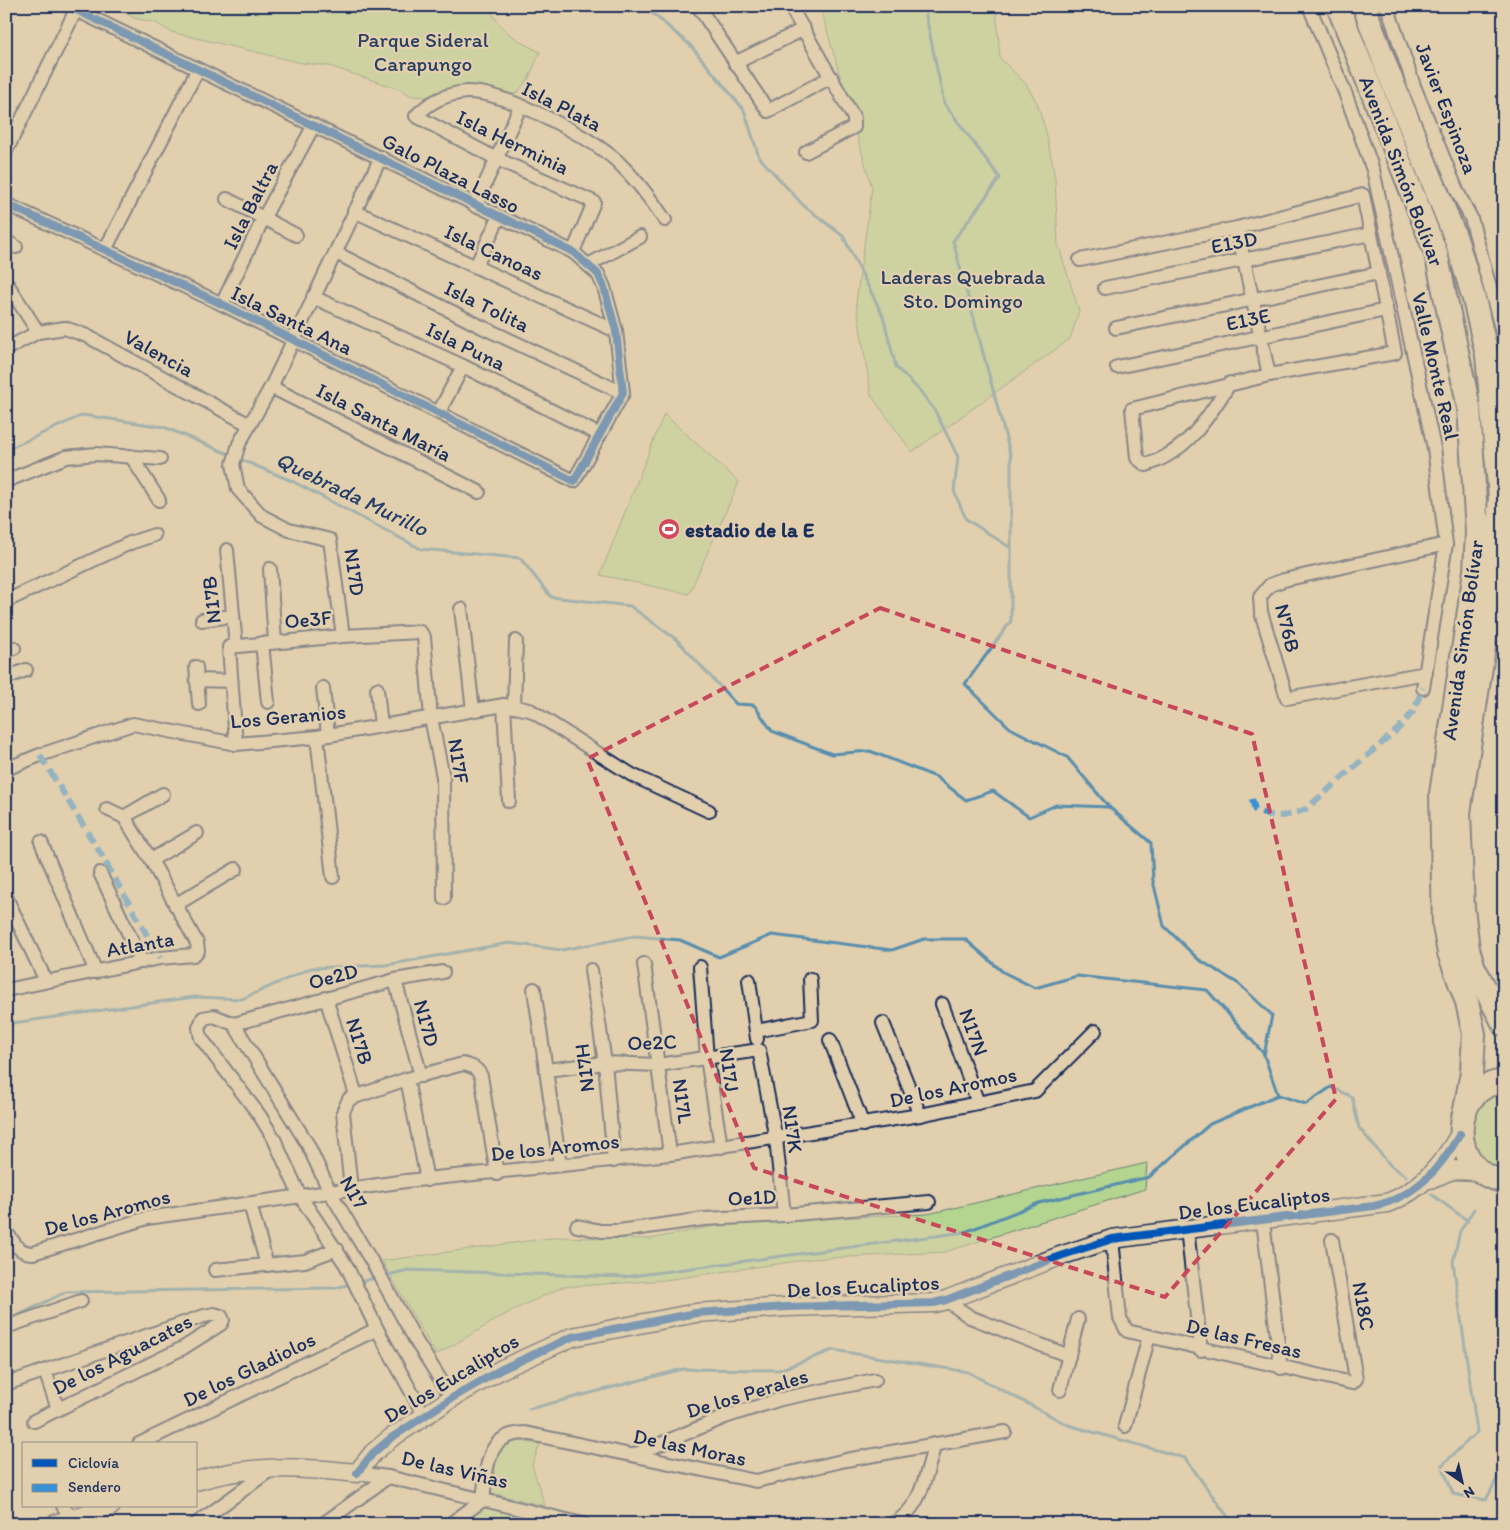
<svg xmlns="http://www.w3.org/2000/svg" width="1510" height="1530" viewBox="0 0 1510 1530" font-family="Itim,sans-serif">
<rect width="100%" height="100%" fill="#e1cfad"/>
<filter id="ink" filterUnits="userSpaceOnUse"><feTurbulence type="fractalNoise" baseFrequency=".02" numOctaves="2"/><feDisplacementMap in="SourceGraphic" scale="10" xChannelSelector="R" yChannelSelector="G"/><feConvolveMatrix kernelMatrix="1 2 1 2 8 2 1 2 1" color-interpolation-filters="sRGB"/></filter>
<g filter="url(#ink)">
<g fill="#b3d590" stroke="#678277">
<path d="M 114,6 L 489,6 C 498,30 518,41 540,52 L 529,78 L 517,93 L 506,96 L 445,92 L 427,97 L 412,96 L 399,89 L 329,66 L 302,63 L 171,32 L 156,23 L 134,18 Z"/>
<path d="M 820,6 L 996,6 L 1000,58 L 1026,84 L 1037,103 L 1046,132 L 1055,178 L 1058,244 L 1079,311 L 1070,339 L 912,452 L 871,395 L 856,302 L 872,188 Z"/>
<path d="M 664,414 L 739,482 L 689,594 L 600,575 Z"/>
<path d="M 1504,1087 L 1504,1178 L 1483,1170 L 1467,1117 L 1474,1104 Z"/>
<path d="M 1147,1163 L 1145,1189 L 945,1252 L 811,1259 L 665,1280 L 563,1287 L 513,1310 L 436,1355 L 382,1261 L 557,1237 L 650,1239 L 729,1223 L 928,1214 Z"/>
<path d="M 514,1440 L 540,1444 L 532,1465 L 545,1506 L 487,1492 C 491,1469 488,1448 514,1440 Z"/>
<path d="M 483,1506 L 550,1524 L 460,1524 Z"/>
</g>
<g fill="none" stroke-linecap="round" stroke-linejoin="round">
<g stroke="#598eae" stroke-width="3">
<path d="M 644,6 L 690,45 L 744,110 L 759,157 L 804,206 L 843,236 L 883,316 L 896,367 L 921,392 L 935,411 L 958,457 L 954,491 L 966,519 L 1011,548"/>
<path d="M 924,6 L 944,103 L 1000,178 L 953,241 L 1011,457 L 1011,621 L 965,684 L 1010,728 L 1067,757 L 1109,807 L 1151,843 L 1153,881 L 1164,926 L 1198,959 L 1239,984 L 1272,1015 L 1264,1055 L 1278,1095 L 1306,1104 L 1331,1087 L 1352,1097 L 1359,1128 L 1391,1166 L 1406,1176"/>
<path d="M 6,450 L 83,415 L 164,427 L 231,455"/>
<path d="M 237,458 L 292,481 L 421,549 L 520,558 L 551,597 L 630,606 L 677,640 L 736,704 L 754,705 L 772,731 L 832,754 L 870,751 L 936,777 L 966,800 L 993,791 L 1029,817 L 1056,805 L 1109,807"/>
<path d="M 6,1024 L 194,997 L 242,999 L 311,968 L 386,965 L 509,943 L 562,950 L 635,936 L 680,940 L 719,957 L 772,935 L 892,950 L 924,939 L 965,939 L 1003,972 L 1035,988 L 1077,976 L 1207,990 L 1264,1054"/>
<path d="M 1431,1194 L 1468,1221"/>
<path d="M 1474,1209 L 1460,1231 L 1453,1262 L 1477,1432 L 1442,1465 L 1453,1494 L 1486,1500 L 1504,1465"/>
<path d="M 384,1276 L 408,1270 L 624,1277 L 965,1232 L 1039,1203 L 1149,1177 L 1210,1124 L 1278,1095"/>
<path d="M 357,1283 L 378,1277"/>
<path d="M 6,1321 L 66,1292 L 335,1288 L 351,1284"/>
<path d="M 529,1409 L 683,1369 L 779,1370 L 833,1350 L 968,1372 L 1068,1425 L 1185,1458 L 1233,1524"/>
</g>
<g stroke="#1b2f5e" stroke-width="16">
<g id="street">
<path d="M 698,6 L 768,111 L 831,77"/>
<path d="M 790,6 L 854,118 L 854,127 L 806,152"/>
<path d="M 1309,6 L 1346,95 L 1373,170 L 1434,448 L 1446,544 L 1423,688"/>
<path d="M 1387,6 L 1414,86 L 1458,193 L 1471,218 L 1504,339"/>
<path d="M 735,63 L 804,29"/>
<path d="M 6,151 L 78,6"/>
<path d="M 227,199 L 296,235"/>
<path d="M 6,204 L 222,304 L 574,481 L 623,393 L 616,331 L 604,287 L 598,274 L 573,252 L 68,6"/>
<path d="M 475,206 L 520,107"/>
<path d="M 354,211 L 616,331"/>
<path d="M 1237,228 L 1269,375"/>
<path d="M 6,241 L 16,247"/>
<path d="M 105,250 L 198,69"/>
<path d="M 573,252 L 594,202 L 497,159 L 416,116 C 430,101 446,94 466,92 C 502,90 591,137 617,161 C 636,179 651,199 665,220"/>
<path d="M 336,253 L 482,327 L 623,393"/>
<path d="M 1080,260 L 1237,228 L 1363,195 L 1395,353 L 1269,375 L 1132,409 L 1137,458 L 1146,465 C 1187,452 1208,418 1230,383"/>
<path d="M 588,265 L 640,237"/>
<path d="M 476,266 L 499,217"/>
<path d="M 6,282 L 38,332"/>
<path d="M 1105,288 L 1371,234"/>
<path d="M 313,297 L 463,366 L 600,435"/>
<path d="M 222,304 L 263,219 L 314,125"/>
<path d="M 1116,328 L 1379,273"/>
<path d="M 6,349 L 38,332 L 65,328 L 87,336 L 248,424"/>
<path d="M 1117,367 L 1386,310"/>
<path d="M 271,387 L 479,492"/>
<path d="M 439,412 L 463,366"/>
<path d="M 131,456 L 159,500"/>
<path d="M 6,481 L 66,457 L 96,454 L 160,459"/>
<path d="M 227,550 L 236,646"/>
<path d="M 270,569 L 275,642"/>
<path d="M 6,601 L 130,543 L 154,535"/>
<path d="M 461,609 L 473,710"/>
<path d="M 202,620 L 233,616"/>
<path d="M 343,636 L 330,540 L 289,530 L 262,516 L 238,489 L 233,464 L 239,444 L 271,387 L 381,157"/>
<path d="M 262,643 L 268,702"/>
<path d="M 6,652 L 14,648"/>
<path d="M 196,667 L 199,704"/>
<path d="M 1426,673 L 1287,698 L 1261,612 L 1260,597 L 1270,585 L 1284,580 L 1446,544"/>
<path d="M 6,678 L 26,670"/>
<path d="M 196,680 L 231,681"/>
<path d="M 323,688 L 328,735"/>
<path d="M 377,689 L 381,726"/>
<path d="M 504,705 L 509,801"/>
<path d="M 514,707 L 516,641"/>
<path d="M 317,737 L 333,877"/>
<path d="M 236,744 L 229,647 L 343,636 L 420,632 L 424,637 L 431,718 L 443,777 L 444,898"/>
<path d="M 6,769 L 40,755 L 133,724 L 236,744 L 317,737 L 504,705 L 530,710 L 632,775 L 709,811"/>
<path d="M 124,817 L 163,794"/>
<path d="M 41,842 L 96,972"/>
<path d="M 151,860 L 197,833"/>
<path d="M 100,873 L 142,962"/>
<path d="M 6,897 L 46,981"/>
<path d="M 175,905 L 236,869"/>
<path d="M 644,964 L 670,1154"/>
<path d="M 700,967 L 707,1058 L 721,1147"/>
<path d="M 591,970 L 605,1063 L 614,1161"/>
<path d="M 395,980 L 421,1076"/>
<path d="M 749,980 L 757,1039"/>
<path d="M 534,989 L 560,1165"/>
<path d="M 6,990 L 160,958 L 193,955 L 198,951 L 197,943 L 151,860 L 124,817 L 107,809"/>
<path d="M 326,998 L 356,1095"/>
<path d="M 942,1004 L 978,1103"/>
<path d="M 883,1023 L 920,1115"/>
<path d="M 234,1024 L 395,980 L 443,972"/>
<path d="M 756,1031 L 812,1020 L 810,979"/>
<path d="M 830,1040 L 863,1125"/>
<path d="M 546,1070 L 605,1063 L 658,1065 L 759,1050 L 776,1139 L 784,1215"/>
<path d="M 407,1079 L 427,1180"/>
<path d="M 351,1189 L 343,1112 L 349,1099 L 407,1079 L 463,1064 C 472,1066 477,1068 481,1076 L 497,1174"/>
<path d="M 250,1204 L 267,1265"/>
<path d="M 1263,1221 L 1281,1368"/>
<path d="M 577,1226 L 601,1231 L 619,1231 L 704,1219 L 784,1215 L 929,1202"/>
<path d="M 1187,1229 L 1201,1350"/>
<path d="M 6,1232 C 15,1243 18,1253 33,1253 L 147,1218 L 406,1181 L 670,1154 L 920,1115 L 1035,1091 L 1095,1031"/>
<path d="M 1112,1239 L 1120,1318 L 1127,1331 L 1352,1383 L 1356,1379 L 1332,1240"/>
<path d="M 215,1270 L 305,1261 L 337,1249"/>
<path d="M 946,1300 L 970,1317 L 1069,1356"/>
<path d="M 6,1327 L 81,1301"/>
<path d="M 45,1371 L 58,1409"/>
<path d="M 6,1384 L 204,1316 L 214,1314 L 221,1316 L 223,1320 L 221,1324 L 183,1348 L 34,1421"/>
<path d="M 1060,1390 L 1078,1319"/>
<path d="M 425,1417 L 377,1329 L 346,1265 L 300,1196 L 274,1139 L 260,1116 L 201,1038 L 199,1028 L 203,1018 L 214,1016 L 234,1024 L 308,1145 L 330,1192 L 375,1267 L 416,1341 L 452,1398"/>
<path d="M 1125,1426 L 1149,1336"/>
<path d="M 139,1444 L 377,1329"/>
<path d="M 634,1455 L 725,1417 L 781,1399 L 875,1380"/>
<path d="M 357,1473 L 388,1477 L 583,1524"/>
<path d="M 63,1506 L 71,1518"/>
<path d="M 196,1524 L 273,1468"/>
<path d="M 323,1524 L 388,1477"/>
<path d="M 450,1524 L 483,1500 C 487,1468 485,1434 525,1433 L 756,1481 L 846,1460 L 1005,1432"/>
<path d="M 892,1524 C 922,1510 926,1472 935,1444"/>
</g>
</g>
<g stroke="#1b2f5e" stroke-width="21">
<g id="secondary">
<path d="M 1430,1179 L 1452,1170 L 1479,1171"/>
<path d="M 196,1481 C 253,1464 299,1467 357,1473 L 373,1453 L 391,1438 L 452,1398 L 502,1369 L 572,1337 L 696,1313 L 787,1307 L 934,1303 L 946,1300 L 1060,1256 L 1112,1239 L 1387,1203 C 1421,1191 1443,1164 1460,1134"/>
<path d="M 55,1524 L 111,1506"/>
</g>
</g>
<g stroke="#1b2f5e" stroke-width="26">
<g id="highway">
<path d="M 1338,6 L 1436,253 L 1469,408 L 1477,531 L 1475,571 L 1441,794 L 1444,926 L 1449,953 L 1467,1002 L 1474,1034 L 1472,1072 L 1465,1110"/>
<path d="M 1364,6 L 1387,69 L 1456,239 L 1474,299 L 1487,355 L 1500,497 L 1493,587 L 1459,813 L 1463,908 L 1468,949 L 1474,968 L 1504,1024"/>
<path d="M 1504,1081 C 1448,1087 1447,1173 1504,1181"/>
</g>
</g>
<use href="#street" stroke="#e1cfad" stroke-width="12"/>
<use href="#secondary" stroke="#e1cfad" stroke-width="18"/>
<use href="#highway" stroke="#e1cfad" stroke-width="22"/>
<g stroke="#3891d7" stroke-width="6" stroke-dasharray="12 6" stroke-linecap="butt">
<path d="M 40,755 L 102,856 L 160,958"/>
<path d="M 1252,799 L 1255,810 C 1275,819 1287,817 1306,809 L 1398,729 L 1413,712 L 1423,688"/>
</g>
<g stroke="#e1cfad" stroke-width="11">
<g id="cycleway">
<path d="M 6,204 L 222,304 L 574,481 L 623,393 L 616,331 L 604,287 L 598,274 L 573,252 L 68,6"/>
<path d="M 357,1473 L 373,1453 L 391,1438 L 452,1398 L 502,1369 L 572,1337 L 696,1313 L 787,1307 L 934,1303 L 946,1300 L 1060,1256 L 1112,1239 L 1374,1206 C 1415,1197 1440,1169 1460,1134"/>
</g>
</g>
<use href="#cycleway" stroke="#0057b8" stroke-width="8"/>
</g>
</g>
<path d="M0 0H1510V1530H0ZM 880,608 L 1252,734 L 1336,1099 L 1165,1297 L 754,1168 L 587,759 Z" fill="#e1cfad" fill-opacity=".55" fill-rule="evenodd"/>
<path fill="none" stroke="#c8485b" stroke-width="4" stroke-dasharray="10 6" stroke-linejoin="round" d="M 880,608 L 1252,734 L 1336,1099 L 1165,1297 L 754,1168 L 587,759 Z"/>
<defs>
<g id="stadium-disc" transform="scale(1.125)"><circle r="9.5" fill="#d1495b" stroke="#e1cfad"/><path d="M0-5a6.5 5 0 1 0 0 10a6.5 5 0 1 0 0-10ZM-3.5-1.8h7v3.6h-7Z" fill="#fff"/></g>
</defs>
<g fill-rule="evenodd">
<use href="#stadium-disc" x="669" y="529"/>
</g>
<g text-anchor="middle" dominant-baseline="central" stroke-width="5" stroke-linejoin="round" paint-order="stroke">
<g font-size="21" fill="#2a4063" stroke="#e1cfad">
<text x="423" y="39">Parque Sideral<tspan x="423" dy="24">Carapungo</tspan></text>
<text x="963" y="276">Laderas Quebrada<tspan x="963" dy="24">Sto. Domingo</tspan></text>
</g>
<g font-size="21" fill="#1b2f5e" stroke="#e1cfad">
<text transform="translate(562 106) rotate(27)">Isla Plata</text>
<text transform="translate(1447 108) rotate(69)">Javier Espinoza</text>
<text transform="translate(513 142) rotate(26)">Isla Herminia</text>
<text transform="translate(1402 171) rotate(69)">Avenida Simón Bolívar</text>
<text transform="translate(451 173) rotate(27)">Galo Plaza Lasso</text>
<text transform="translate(250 205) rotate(-63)">Isla Baltra</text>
<text transform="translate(1234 242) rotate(-11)">E13D</text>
<text transform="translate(494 252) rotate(25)">Isla Canoas</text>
<text transform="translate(487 306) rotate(26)">Isla Tolita</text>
<text transform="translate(1248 319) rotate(-12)">E13E</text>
<text transform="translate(292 320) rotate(26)">Isla Santa Ana</text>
<text transform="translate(466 346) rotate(26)">Isla Puna</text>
<text transform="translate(159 353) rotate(29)">Valencia</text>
<text transform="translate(1436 366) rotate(77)">Valle Monte Real</text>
<text transform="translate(384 422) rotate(27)">Isla Santa María</text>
<text transform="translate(355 572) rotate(82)">N17D</text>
<text transform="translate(211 600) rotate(-96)">N17B</text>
<text transform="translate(308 619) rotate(-5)">Oe3F</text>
<text transform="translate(1288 628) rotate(76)">N76B</text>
<text transform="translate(1462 640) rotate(-82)">Avenida Simón Bolívar</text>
<text transform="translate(288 716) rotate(-5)">Los Geranios</text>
<text transform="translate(459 761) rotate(81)">N17F</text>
<text transform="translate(140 944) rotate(-10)">Atlanta</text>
<text transform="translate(333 976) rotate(-15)">Oe2D</text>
<text transform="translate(427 1023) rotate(75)">N17D</text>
<text transform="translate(974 1032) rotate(70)">N17N</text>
<text transform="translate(360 1041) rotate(73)">N17B</text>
<text transform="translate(652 1042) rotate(-2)">Oe2C</text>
<text transform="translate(584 1068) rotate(-97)">N17H</text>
<text transform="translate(730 1070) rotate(82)">N17J</text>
<text transform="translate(953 1087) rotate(-12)">De los Aromos</text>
<text transform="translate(683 1101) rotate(82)">N17L</text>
<text transform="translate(793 1129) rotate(82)">N17K</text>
<text transform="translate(555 1147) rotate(-6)">De los Aromos</text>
<text transform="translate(354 1192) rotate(60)">N17</text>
<text transform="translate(752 1197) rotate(-3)">Oe1D</text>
<text transform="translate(1254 1203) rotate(-7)">De los Eucaliptos</text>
<text transform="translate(107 1212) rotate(-15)">De los Aromos</text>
<text transform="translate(863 1286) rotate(-3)">De los Eucaliptos</text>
<text transform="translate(1364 1306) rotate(80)">N18C</text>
<text transform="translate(1244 1338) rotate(13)">De las Fresas</text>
<text transform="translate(122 1354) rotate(-27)">De los Aguacates</text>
<text transform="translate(249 1369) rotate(-26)">De los Gladiolos</text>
<text transform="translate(451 1378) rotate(-31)">De los Eucaliptos</text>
<text transform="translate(747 1393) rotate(-17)">De los Perales</text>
<text transform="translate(690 1447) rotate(12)">De las Moras</text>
<text transform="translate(455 1469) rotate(13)">De las Viñas</text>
</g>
<g font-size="21" font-weight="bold" fill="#1b2f5e" stroke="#e1cfad" text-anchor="start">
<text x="685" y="529">estadio de la E</text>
</g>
<g font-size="22" font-style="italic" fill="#253f6b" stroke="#e1cfad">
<text transform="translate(352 494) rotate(26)">Quebrada Murillo</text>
</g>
</g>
<rect width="1510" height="1530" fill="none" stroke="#e1cfad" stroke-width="25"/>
<rect x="12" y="12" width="1485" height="1505" fill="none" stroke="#1b2f5e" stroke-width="2" filter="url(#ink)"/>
<rect x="22" y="1442" width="175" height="65" fill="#e1cfad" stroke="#928f8d"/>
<rect x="32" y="1459" width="25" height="8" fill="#0057b8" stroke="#928f8d"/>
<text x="68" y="1468" font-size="15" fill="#1b2f5e">Ciclovía</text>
<rect x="32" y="1484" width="25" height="8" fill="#3891d7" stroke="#928f8d"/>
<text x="68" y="1492" font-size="15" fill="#1b2f5e">Sendero</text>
<g transform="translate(1462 1482) rotate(146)" stroke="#e1cfad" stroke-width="4" paint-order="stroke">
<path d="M0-4L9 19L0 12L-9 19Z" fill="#1b2f5e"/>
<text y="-8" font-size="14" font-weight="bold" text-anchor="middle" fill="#1b2f5e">N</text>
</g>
</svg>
